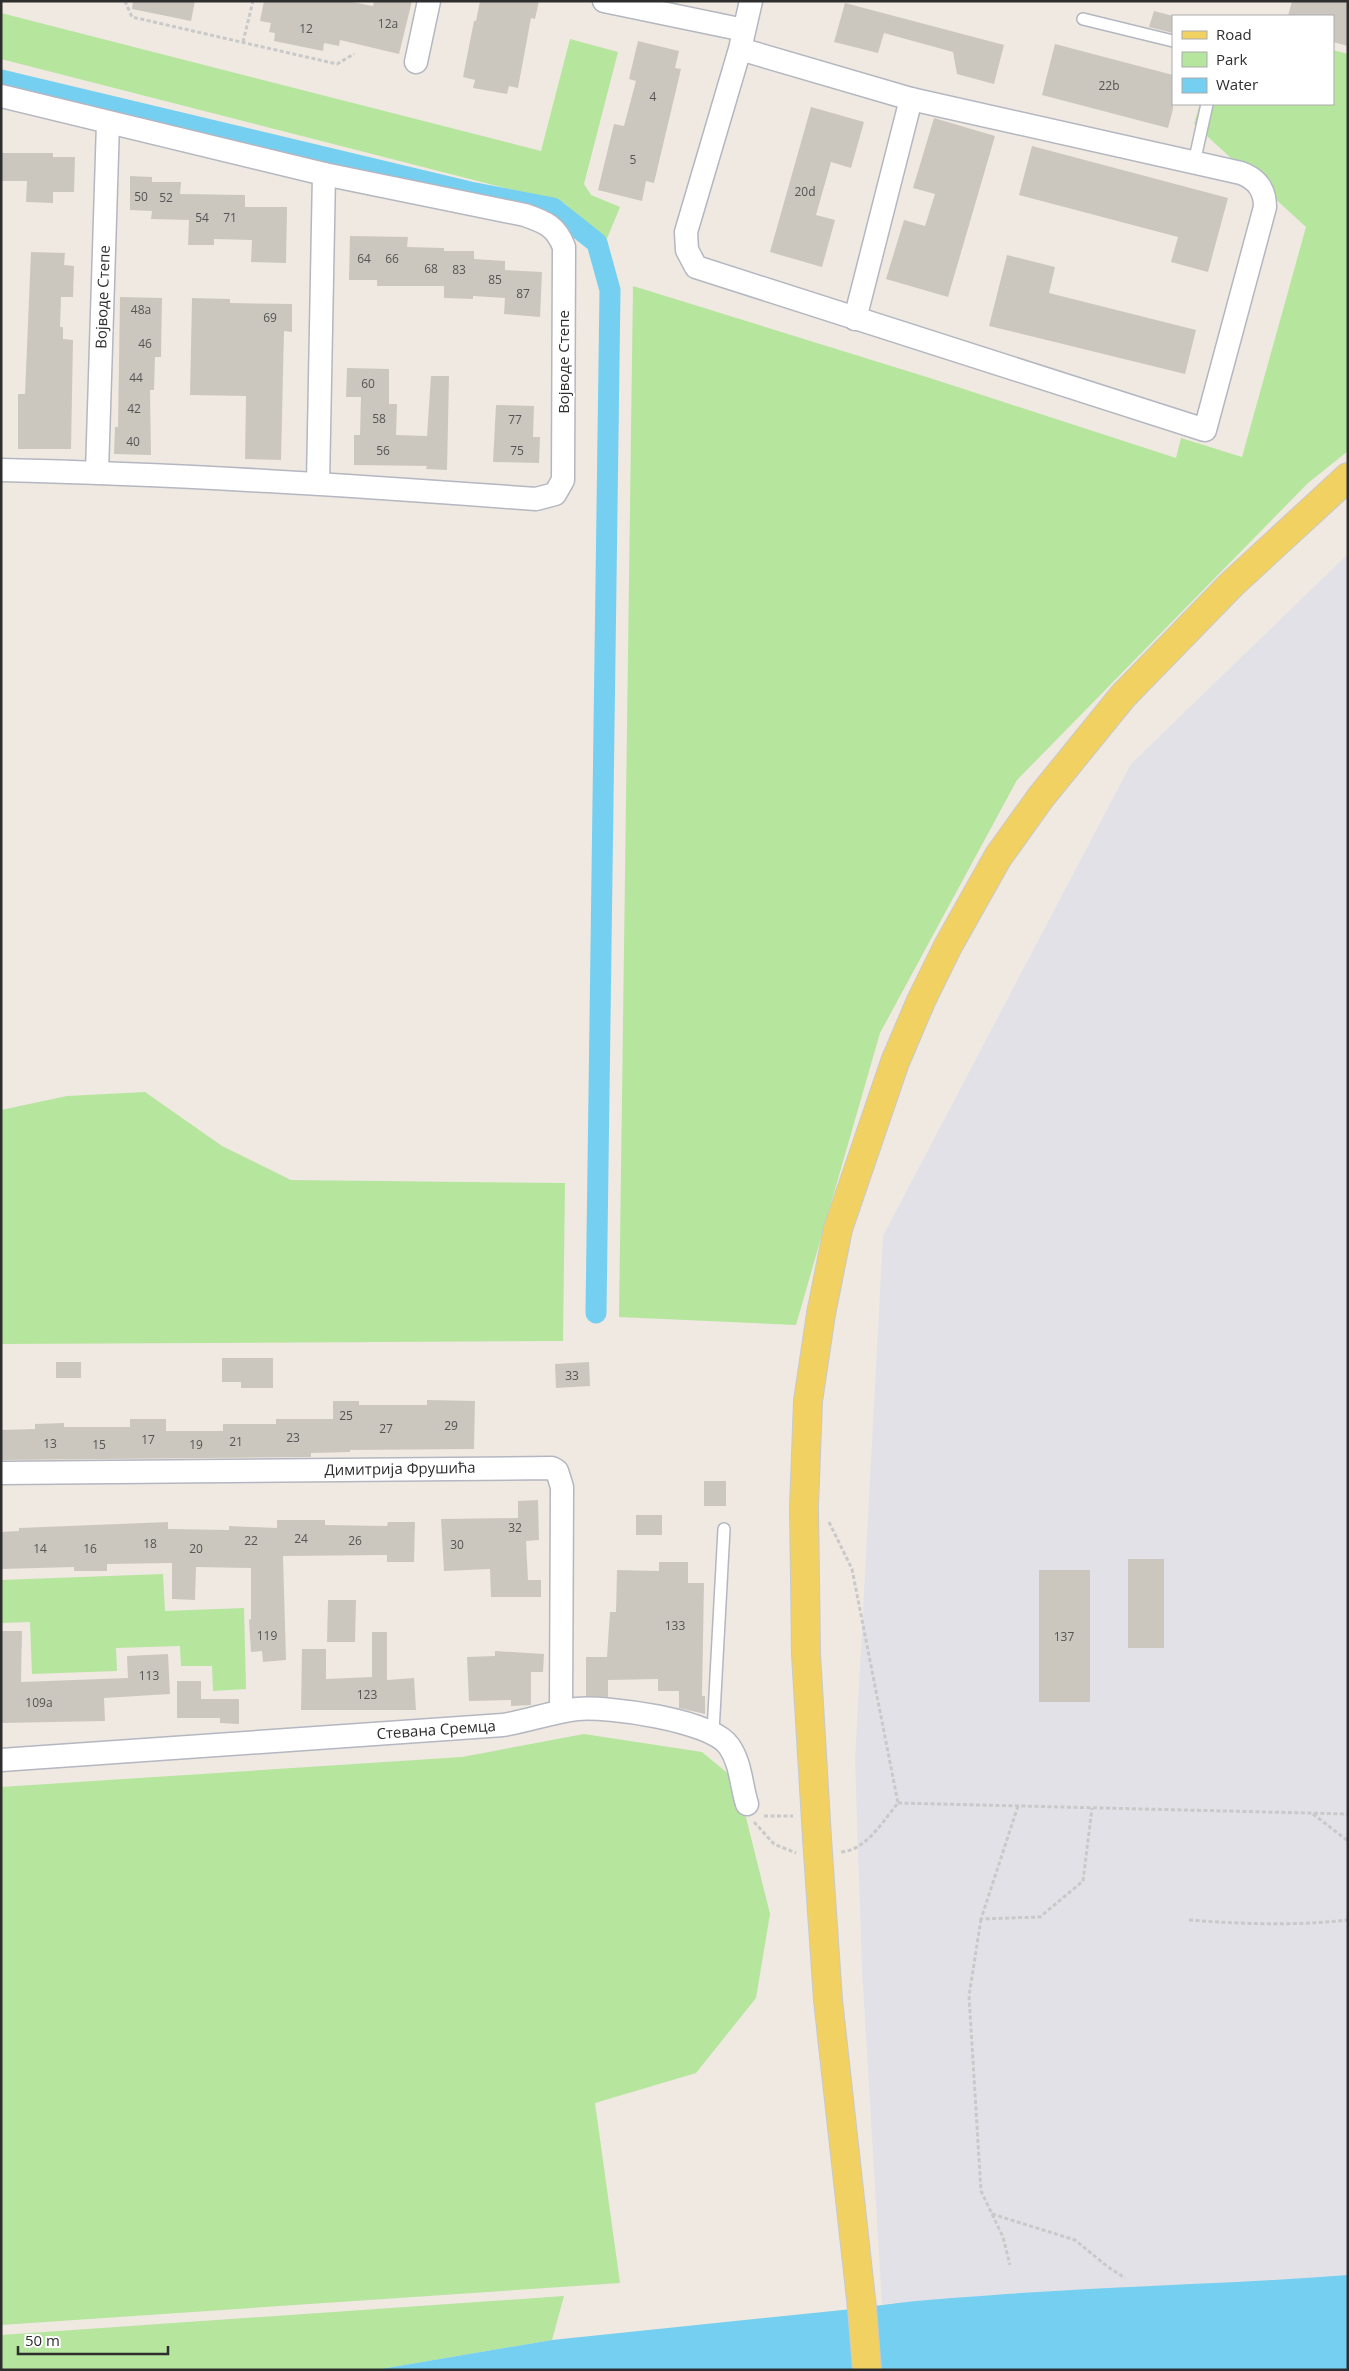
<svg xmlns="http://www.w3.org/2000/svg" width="1349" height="2371" viewBox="0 0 1349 2371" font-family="'Open Sans',sans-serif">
<rect width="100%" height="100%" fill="#efe9e1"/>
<path fill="#e3e1e8" d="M 1348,554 L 1348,2275 L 1265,2282 L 1050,2291 L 882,2304 L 862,1969 L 855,1761 L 883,1236 L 1131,764 Z"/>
<g fill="#b6e59e">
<path d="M 1,13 L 541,151 L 570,39 L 618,52 L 584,184 L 591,195 L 620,207 L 606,241 L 564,203 L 1,59 Z"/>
<path d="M 1333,50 L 1348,54 L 1348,451 L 1308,483 L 1017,780 L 880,1033 L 796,1325 L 619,1317 L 633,286 L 933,379 L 1176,458 L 1181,438 L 1242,457 L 1306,227 L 1194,124 L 1200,104 L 1333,104 Z"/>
<path d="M 145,1092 L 222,1146 L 291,1180 L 565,1183 L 563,1341 L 1,1344 L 1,1110 L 67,1096 Z"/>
<path d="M 163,1574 L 165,1611 L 244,1608 L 246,1689 L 213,1691 L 212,1666 L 181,1666 L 180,1646 L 116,1648 L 117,1671 L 32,1674 L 30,1622 L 1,1623 L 1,1580 Z"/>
<path d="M 584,1734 L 702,1752 L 737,1781 L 770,1914 L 756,1998 L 696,2073 L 595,2103 L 620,2283 L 1,2325 L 1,1787 L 462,1757 Z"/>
<path d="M 564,2296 L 552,2340 L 375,2370 L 1,2370 L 1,2335 Z"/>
</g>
<path fill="#75cff0" d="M 1348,2275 L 1348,2370 L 375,2370 L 552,2340 L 862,2308 C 910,2300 958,2298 1006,2294 C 1120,2286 1234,2284 1348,2275 Z"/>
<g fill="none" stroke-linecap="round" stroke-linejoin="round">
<path stroke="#75cff0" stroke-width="21" d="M 1,80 L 470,192 L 553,208 L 597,243 L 610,290 L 596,1313"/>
</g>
<g fill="#cbc7bf">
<path d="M 133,1 L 195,1 L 191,21 L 132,9 Z"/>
<path d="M 264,1 L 347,1 L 373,6 L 374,1 L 412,1 L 399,54 L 340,40 L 339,46 L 324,43 L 323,51 L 274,41 L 275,33 L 269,32 L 271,23 L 260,21 Z"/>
<path d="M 480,1 L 539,1 L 535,19 L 531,18 L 518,88 L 509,86 L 507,94 L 473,88 L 475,80 L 463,77 L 474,21 L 476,21 Z"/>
<path d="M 1292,1 L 1348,1 L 1348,46 L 1333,42 L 1333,16 L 1288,16 Z"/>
<path d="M 845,3 L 1004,45 L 994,84 L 957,74 L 953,52 L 884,33 L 878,53 L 834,42 Z"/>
<path d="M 1154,11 L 1173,16 L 1173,33 L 1149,27 Z"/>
<path d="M 638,41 L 679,51 L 675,68 L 681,69 L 654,183 L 646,181 L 642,201 L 598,190 L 614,124 L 624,126 L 636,81 L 629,79 Z"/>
<path d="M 1055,44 L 1173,75 L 1173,109 L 1168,128 L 1042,95 Z"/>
<path d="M 811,107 L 864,122 L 851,168 L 831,162 L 816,215 L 835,220 L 822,267 L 770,252 Z"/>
<path d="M 934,118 L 995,136 L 948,297 L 886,279 L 904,220 L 925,226 L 935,194 L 913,188 Z"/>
<path d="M 1032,146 L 1228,198 L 1208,272 L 1171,262 L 1178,237 L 1019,195 Z"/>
<path d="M 1,153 L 53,153 L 53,157 L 75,157 L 74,192 L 53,192 L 53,203 L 26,202 L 27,181 L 1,181 Z"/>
<path d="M 130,176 L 152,177 L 152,182 L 181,182 L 180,194 L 245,195 L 245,207 L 287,207 L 286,263 L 251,262 L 252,240 L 214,239 L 214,245 L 188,245 L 189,220 L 151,219 L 152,211 L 130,210 Z"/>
<path d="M 350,236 L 408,237 L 407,247 L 444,248 L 444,251 L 474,251 L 474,259 L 505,261 L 505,270 L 542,272 L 540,317 L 504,314 L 505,298 L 473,296 L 473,299 L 444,298 L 444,286 L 377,286 L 377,280 L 349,280 Z"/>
<path d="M 31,252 L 65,253 L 64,265 L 74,266 L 73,297 L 61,297 L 60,327 L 63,327 L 63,339 L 73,340 L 71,449 L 18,449 L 18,394 L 25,394 Z"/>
<path d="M 1007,255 L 1055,267 L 1049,293 L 1196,330 L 1185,374 L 989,326 Z"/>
<path d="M 120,297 L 162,298 L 161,357 L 155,357 L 154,390 L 150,390 L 151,455 L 114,454 L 115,427 L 118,427 Z"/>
<path d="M 192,298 L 230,299 L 230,303 L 292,304 L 292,332 L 284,331 L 281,460 L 245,459 L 246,396 L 190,395 Z"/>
<path d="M 347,368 L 389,369 L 389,404 L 397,404 L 396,435 L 427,436 L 431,376 L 449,376 L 447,470 L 426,469 L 427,466 L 354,465 L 354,435 L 360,435 L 361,397 L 346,397 Z"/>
<path d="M 496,405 L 534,406 L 533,437 L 540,437 L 539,463 L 493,462 Z"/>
<path d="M 222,1358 L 273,1358 L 273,1388 L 241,1388 L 241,1382 L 222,1382 Z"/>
<rect x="56" y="1362" width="25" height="16"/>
<path d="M 589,1362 L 590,1386 L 556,1388 L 555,1364 Z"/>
<path d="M 427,1400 L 475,1401 L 474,1449 L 350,1450 L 350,1452 L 311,1453 L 311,1457 L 1,1460 L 1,1430 L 35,1429 L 35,1424 L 64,1423 L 64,1427 L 130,1427 L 130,1419 L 166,1419 L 166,1431 L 223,1431 L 223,1424 L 276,1424 L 276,1419 L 333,1419 L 333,1401 L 359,1401 L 359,1405 L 427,1405 Z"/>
<rect x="704" y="1481" width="22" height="25"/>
<path d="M 538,1500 L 539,1540 L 526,1541 L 528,1580 L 541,1580 L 541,1597 L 491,1597 L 490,1569 L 444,1571 L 441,1519 L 518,1518 L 518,1501 Z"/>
<rect x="636" y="1515" width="26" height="20"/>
<path d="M 277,1520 L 325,1520 L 325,1525 L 387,1526 L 388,1522 L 415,1522 L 414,1562 L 387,1562 L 387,1555 L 283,1556 L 286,1660 L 263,1662 L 262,1651 L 251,1652 L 249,1620 L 251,1619 L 251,1568 L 196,1567 L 195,1600 L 172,1599 L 172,1563 L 107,1564 L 107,1571 L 74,1571 L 74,1567 L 1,1569 L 1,1532 L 19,1531 L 19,1528 L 168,1522 L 168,1529 L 229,1530 L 229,1526 L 277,1528 Z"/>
<rect x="1128" y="1559" width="36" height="89"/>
<path d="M 659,1562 L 688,1562 L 688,1583 L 704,1583 L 702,1696 L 705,1696 L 705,1714 L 679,1708 L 679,1691 L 658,1691 L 658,1679 L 608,1680 L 608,1697 L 586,1696 L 586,1657 L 607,1657 L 610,1612 L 616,1612 L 617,1570 L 659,1571 Z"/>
<rect x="1039" y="1570" width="51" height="132"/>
<path d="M 328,1600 L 356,1600 L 355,1642 L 327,1642 Z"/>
<path d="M 1,1631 L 22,1631 L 21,1682 L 128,1678 L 127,1656 L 168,1654 L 170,1694 L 104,1698 L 105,1721 L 1,1723 Z"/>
<path d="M 372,1632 L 387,1632 L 387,1680 L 414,1678 L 416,1710 L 301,1710 L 302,1649 L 326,1649 L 326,1679 L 372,1677 Z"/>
<path d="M 495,1651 L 544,1654 L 543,1672 L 531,1672 L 531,1705 L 511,1706 L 511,1700 L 469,1701 L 467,1657 L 495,1656 Z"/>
<path d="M 177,1681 L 201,1681 L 201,1699 L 239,1699 L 239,1724 L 220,1723 L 220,1718 L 177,1718 Z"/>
</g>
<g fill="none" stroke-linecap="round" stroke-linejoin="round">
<g stroke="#b4b7c1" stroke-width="14">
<g id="lane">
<path d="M 1083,19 L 1173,41"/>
<path d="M 1194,163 L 1207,104"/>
<path d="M 713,1732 L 724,1529"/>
</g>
</g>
<g stroke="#b4b7c1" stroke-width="25">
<g id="street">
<path d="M 604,1 L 744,30"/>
<path d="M 740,49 L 911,99 L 1241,173 C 1257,179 1265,190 1265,207 L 1205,430 L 696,267 L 687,250 L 686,232 L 740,49 L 751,1"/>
<path d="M 416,62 L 429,1"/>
<path d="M 1,96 L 324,174 L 525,215 C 545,222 556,226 564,247 L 563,480 L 555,494 L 536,499 C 358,486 180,474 1,470"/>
<path d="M 855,319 L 911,99"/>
<path d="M 97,472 L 108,123"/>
<path d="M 318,483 L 324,174"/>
<path d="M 1,1473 L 552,1468 L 557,1471 L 562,1487 L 561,1711"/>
<path d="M 1,1760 L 503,1725 C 528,1721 552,1712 577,1709 C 608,1706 711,1720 729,1746 C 741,1763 741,1785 747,1804"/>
</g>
</g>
<g stroke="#c9c9c9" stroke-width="30">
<path id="primary" d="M 817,1838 L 806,1654 L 804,1507 L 808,1401 L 821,1314 L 838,1229 L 895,1062 L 921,1001 L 948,946 L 998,857 L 1041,797 L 1123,696 L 1232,584 L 1348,477"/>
</g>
<g stroke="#c9c9c9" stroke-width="3" stroke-dasharray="4 2.5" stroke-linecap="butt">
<path d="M 125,1 L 132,17 L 337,64 L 354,54"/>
<path d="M 243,42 L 253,1"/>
<path d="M 829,1522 L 852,1569 L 898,1803 C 883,1821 866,1851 840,1852"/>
<path d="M 898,1803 L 1348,1814"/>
<path d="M 1018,1806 L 981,1919 L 1040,1917 L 1083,1881 L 1092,1808"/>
<path d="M 1313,1814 L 1348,1841"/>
<path d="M 764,1816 L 793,1816"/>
<path d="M 754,1822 L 774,1844 L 796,1853"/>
<path d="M 981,1919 L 969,1996 L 981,2191 L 1003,2237 L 1010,2265"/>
<path d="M 1189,1920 C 1242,1924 1294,1926 1348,1920"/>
<path d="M 992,2214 L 1075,2240 L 1108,2267 L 1125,2278"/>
</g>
<use href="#lane" stroke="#fff" stroke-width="11"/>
<use href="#street" stroke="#fff" stroke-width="22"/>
<use href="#primary" stroke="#f2d163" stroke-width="28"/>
<g stroke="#c9c9c9" stroke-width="30" stroke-linecap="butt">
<path id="primary-bridge" d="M 817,1838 L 828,2000 L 862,2308 L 867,2370"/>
</g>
<use href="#primary-bridge" stroke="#f2d163" stroke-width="28"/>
</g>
<g text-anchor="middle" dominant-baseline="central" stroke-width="4" stroke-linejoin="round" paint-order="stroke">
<g font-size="12" fill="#555452">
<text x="388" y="23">12a</text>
<text x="306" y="28">12</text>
<text x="1109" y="85">22b</text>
<text x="653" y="96">4</text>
<text x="633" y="159">5</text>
<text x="805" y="191">20d</text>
<text x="141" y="196">50</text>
<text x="166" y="197">52</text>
<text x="202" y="217">54</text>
<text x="230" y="217">71</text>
<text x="364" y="258">64</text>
<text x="392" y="258">66</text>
<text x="431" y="268">68</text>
<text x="459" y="269">83</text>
<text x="495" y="279">85</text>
<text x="523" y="293">87</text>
<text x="141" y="309">48a</text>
<text x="270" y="317">69</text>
<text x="145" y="343">46</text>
<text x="136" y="377">44</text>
<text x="368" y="383">60</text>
<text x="134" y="408">42</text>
<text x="379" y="418">58</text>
<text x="515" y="419">77</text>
<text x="133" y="441">40</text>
<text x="383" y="450">56</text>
<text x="517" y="450">75</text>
<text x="572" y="1375">33</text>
<text x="346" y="1415">25</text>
<text x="451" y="1425">29</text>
<text x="386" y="1428">27</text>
<text x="293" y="1437">23</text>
<text x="148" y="1439">17</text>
<text x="236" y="1441">21</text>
<text x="50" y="1443">13</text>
<text x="99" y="1444">15</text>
<text x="196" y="1444">19</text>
<text x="515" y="1527">32</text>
<text x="301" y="1538">24</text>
<text x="251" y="1540">22</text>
<text x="355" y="1540">26</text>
<text x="150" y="1543">18</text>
<text x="457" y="1544">30</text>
<text x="40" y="1548">14</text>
<text x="90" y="1548">16</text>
<text x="196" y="1548">20</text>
<text x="675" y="1625">133</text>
<text x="267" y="1635">119</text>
<text x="1064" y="1636">137</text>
<text x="149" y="1675">113</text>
<text x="367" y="1694">123</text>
<text x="39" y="1702">109a</text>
</g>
<g font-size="15" fill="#2e2e2e" stroke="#fff">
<text transform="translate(102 297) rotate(-88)">Војводе Степе</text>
<text transform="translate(563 362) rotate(-90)">Војводе Степе</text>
<text transform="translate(400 1468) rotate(-1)">Димитрија Фрушића</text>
<text transform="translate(436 1729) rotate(-4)">Стевана Сремца</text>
</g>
</g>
<rect width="1349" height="2371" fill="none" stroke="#2e2e2e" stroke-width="5"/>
<rect x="1172" y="15" width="162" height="90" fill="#ffffff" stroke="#ababab"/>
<rect x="1182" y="31" width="25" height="8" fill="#f2d163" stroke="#ababab"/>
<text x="1216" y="40" font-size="15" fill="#2e2e2e">Road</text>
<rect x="1182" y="52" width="25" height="15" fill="#b6e59e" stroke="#ababab"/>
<text x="1216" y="65" font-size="15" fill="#2e2e2e">Park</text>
<rect x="1182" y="78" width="25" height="15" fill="#75cff0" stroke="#ababab"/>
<text x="1216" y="90" font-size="15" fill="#2e2e2e">Water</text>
<path d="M18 2346v8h150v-8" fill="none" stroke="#2e2e2e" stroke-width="2.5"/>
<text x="25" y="2346" font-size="15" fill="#2e2e2e" stroke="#ffffff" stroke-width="4" paint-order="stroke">50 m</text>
</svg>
